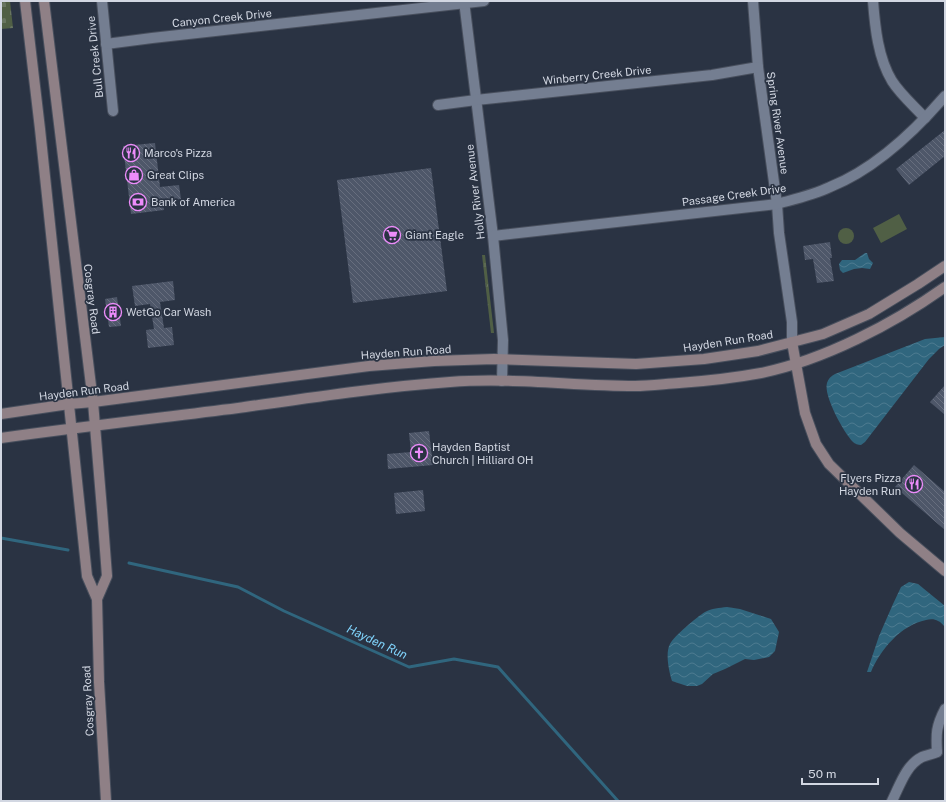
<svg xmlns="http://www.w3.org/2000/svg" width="946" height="802" viewBox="0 0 946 802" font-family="'Public Sans',sans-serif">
<defs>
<pattern id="grass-tufts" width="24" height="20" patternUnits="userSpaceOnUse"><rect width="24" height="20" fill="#505f45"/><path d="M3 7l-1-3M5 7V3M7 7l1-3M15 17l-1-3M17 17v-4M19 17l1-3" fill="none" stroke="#687560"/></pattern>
<pattern id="cemetery-stones" width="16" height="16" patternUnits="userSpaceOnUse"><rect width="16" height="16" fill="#505f45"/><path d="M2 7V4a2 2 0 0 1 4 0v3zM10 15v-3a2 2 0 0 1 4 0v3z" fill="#687560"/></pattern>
<pattern id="water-waves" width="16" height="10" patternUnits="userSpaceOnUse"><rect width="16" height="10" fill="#30667e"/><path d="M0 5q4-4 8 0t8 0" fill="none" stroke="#4d7b90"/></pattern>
<pattern id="building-back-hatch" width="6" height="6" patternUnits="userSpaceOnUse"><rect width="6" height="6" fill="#4e5769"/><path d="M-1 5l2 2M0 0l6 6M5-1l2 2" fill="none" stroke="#676e7e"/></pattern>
</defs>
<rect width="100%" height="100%" fill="#2a3343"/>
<path fill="url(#grass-tufts)" d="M 482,255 L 485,255 L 494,333 L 491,333 Z"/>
<path fill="url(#cemetery-stones)" d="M 1,1 L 10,1 L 13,28 L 1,29 Z"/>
<g fill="#505f45">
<path d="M 899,214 L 907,229 L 881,243 L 873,228 Z"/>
<circle cx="846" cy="236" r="8"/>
</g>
<g fill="url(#water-waves)">
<path d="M 865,253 L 867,253 L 869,259 L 873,263 L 870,269 L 862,268 L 854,269 L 843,273 L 840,270 L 839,264 L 842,260 L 855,260 Z"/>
<path d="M 945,337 L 945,345 L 939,349 L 929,359 L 865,442 L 861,445 C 858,445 855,444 853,442 C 844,433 823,395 827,383 C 828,379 831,376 835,374 L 925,339 Z"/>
<path d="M 909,582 L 918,584 L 945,606 L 945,627 C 943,625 941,622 938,621 C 935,619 930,619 926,620 C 901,625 880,650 871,672 L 867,672 L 879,636 L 893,604 L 901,587 Z"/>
<path d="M 727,607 L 740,609 L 771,619 L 779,632 L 775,651 L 769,657 L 754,660 L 745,659 L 725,669 L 713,674 L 702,684 L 697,686 L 687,686 L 672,681 C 669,672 665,653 670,644 C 674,636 697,617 705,612 C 712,608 719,608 727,607 Z"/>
</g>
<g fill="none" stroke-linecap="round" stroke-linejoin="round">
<g stroke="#30667e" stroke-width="3">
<path d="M 1,538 L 68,550"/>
<path d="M 129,563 L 238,587 L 284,611 L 409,667 L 454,659 L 498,667 L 618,801"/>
</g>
</g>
<g fill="url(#building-back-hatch)">
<path d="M 945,130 L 945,156 L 909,185 L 896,169 Z"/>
<path d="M 155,143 L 160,187 L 179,185 L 181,199 L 163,202 L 164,210 L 131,214 L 123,146 Z"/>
<path d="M 431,168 L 447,291 L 353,303 L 337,180 Z"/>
<path d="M 830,242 L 832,258 L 830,258 L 834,281 L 817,283 L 813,259 L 805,260 L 803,246 Z"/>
<path d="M 173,281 L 175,300 L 160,302 L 164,328 L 172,327 L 174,345 L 148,348 L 146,330 L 154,329 L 150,304 L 135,306 L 132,286 Z"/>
<path d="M 117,297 L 121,326 L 109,327 L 105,299 Z"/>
<path d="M 945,385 L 945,415 L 930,402 Z"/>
<path d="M 429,431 L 433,465 L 388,469 L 387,454 L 411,452 L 409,433 Z"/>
<path d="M 914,465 L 945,492 L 945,530 L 895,487 Z"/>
<path d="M 423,490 L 425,511 L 396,514 L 394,493 Z"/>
</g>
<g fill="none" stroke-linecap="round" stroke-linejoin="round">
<g stroke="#484f5d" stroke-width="12">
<g id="street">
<path d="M 102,1 L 113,111"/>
<path d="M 464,1 L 493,236 L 503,340 L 502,381"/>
<path d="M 753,1 L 758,67 L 777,204 L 779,233 L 792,322 L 792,342"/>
<path d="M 873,1 C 875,27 878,58 892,81 C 901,95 914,106 925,118"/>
<path d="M 106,44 L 152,38 L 484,1"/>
<path d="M 438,105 L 476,100 L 712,75 L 758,67"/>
<path d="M 493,236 L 777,204 C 795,199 813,195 830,187 C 875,169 913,133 945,96"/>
<path d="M 937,752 C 936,734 936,726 945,709"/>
<path d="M 892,801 C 900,785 906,765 922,757 C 927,755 933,754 937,752"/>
</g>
</g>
<g stroke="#484f5d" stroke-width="12">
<g id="secondary">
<path d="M 25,1 L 40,129 L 87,576 L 97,599 L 99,682 L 106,801"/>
<path d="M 44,1 L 93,402 L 102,510 L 107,576 L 97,599"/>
<path d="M 792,342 L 805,413 L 816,444 L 829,464 L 900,533 L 945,571"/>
<path d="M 1,414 L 69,404 L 93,402 L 369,366 L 434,361 L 494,359 L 636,364 L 704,359 L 758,351 L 823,334 L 869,314 L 918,284 L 945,266"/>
<path d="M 1,438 C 80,427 159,418 238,408 C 308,398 379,387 450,382 C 512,377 573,386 635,386 C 649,386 664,384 679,383 C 706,381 734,378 761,373 C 824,360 893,324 945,287"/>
</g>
</g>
<use href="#street" stroke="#747e91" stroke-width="10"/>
<use href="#secondary" stroke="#8f8086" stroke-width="10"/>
</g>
<defs>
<g id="restaurant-ring" transform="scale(0.9)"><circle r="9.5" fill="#2a3343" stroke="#ec8cfa" stroke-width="1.5"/><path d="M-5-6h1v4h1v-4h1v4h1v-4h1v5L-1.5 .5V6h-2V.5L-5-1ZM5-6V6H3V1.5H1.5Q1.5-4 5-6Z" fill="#ec8cfa"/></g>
<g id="shop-ring" transform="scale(0.9)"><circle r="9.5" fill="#2a3343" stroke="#ec8cfa" stroke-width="1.5"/><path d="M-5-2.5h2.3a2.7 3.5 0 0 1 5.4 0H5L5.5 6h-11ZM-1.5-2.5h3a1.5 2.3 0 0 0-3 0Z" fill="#ec8cfa"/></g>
<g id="bank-ring" transform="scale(0.9)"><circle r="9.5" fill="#2a3343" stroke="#ec8cfa" stroke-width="1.5"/><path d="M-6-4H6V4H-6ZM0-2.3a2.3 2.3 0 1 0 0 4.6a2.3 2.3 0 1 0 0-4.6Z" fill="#ec8cfa"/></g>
<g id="supermarket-ring" transform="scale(0.9)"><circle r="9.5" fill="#2a3343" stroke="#ec8cfa" stroke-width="1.5"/><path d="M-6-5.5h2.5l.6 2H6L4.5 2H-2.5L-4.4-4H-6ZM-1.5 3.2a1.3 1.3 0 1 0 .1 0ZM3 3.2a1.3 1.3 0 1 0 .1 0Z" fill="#ec8cfa"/></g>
<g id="building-ring" transform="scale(0.9)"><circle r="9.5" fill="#2a3343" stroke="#ec8cfa" stroke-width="1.5"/><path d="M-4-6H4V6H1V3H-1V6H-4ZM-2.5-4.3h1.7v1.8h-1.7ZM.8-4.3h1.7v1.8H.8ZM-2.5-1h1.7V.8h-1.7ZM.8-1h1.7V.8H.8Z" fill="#ec8cfa"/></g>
<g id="church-ring" transform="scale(0.9)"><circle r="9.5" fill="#2a3343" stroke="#ec8cfa" stroke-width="1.5"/><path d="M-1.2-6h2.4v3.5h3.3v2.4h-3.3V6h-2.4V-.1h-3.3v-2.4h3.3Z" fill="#ec8cfa"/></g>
</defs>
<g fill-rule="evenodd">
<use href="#restaurant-ring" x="131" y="153"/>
<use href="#shop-ring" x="134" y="175"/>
<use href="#bank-ring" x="138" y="202"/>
<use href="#supermarket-ring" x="392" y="235"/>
<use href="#building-ring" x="113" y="312"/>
<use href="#church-ring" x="419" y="453"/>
<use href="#restaurant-ring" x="914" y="484"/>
</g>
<g text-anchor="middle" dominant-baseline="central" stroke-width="3.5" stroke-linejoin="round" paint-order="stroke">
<g font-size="11" fill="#d2d7e2" stroke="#2a3343">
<text transform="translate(222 18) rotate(-6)">Canyon Creek Drive</text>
<text transform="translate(95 57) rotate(-96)">Bull Creek Drive</text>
<text transform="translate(597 75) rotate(-6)">Winberry Creek Drive</text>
<text transform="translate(778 123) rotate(82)">Spring River Avenue</text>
<text transform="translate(475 192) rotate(-97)">Holly River Avenue</text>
<text transform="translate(734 195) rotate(-8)">Passage Creek Drive</text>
<text transform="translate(92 299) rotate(83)">Cosgray Road</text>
<text transform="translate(728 341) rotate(-9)">Hayden Run Road</text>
<text transform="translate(406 352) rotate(-4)">Hayden Run Road</text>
<text transform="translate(84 391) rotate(-7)">Hayden Run Road</text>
<text transform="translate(88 701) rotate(-93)">Cosgray Road</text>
</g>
<g font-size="11" fill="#d2d7e2" stroke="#2a3343" text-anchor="start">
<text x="144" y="153">Marco's Pizza</text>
<text x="147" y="175">Great Clips</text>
<text x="151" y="202">Bank of America</text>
<text x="405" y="235">Giant Eagle</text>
<text x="126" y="312">WetGo Car Wash</text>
<text x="432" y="447">Hayden Baptist<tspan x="432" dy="13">Church | Hilliard OH</tspan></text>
<text x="901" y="478" text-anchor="end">Flyers Pizza<tspan x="901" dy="13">Hayden Run</tspan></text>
</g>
<g font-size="12" font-style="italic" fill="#80d4fc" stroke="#2a3343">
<text transform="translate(377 642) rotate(25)">Hayden Run</text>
</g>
</g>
<rect width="946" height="802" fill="none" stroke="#d2d7e2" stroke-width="4"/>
<path d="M802 778v6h76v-6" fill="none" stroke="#d2d7e2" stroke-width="2"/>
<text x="808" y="778" font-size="12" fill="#d2d7e2" stroke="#2a3343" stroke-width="3" paint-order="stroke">50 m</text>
</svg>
